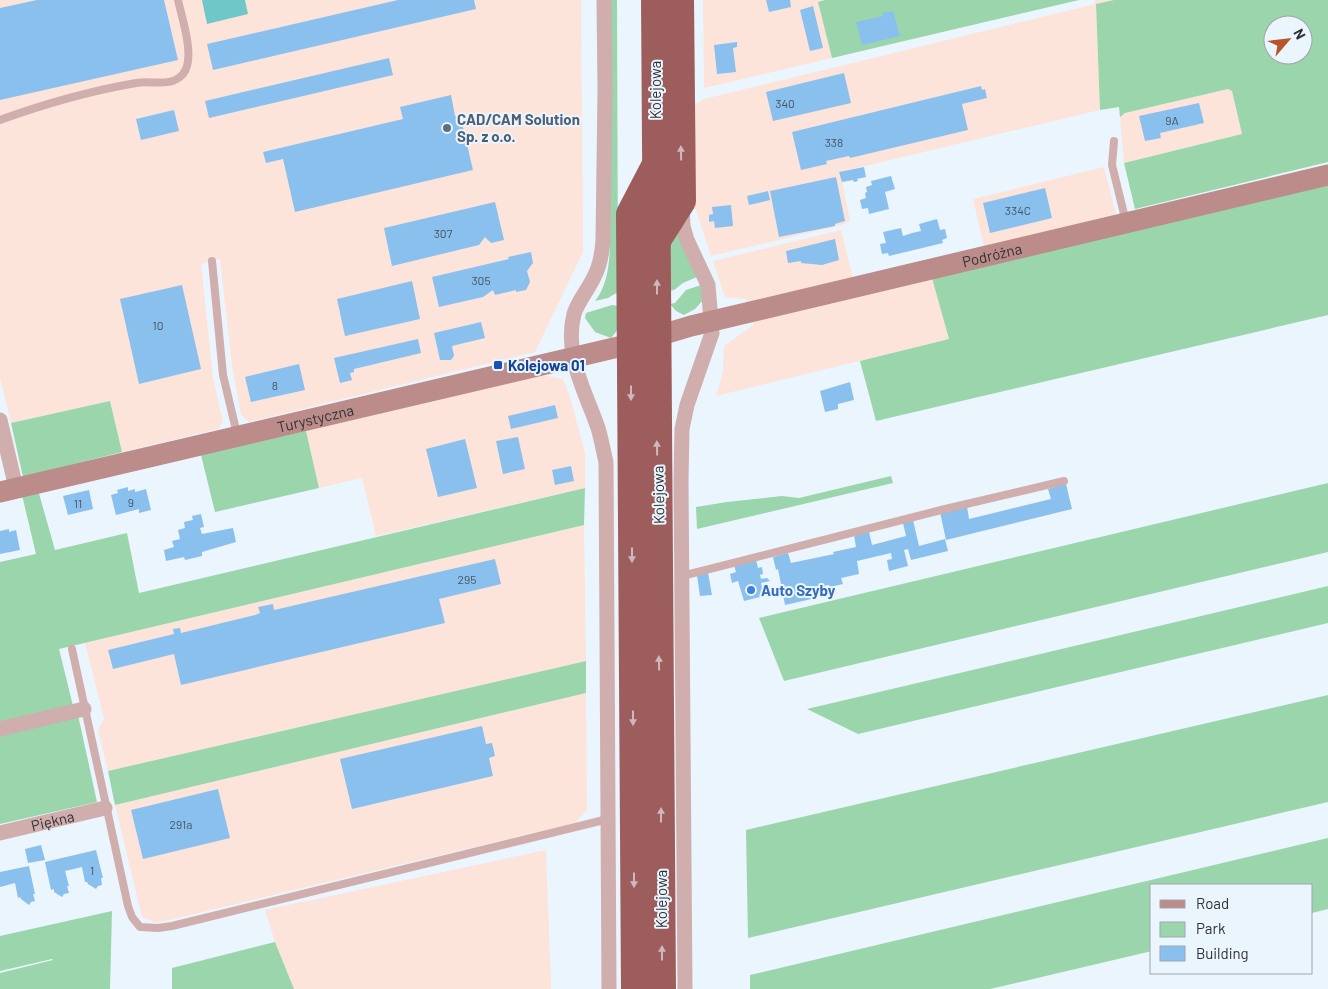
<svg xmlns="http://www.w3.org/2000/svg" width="1328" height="989" viewBox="0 0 1328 989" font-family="Barlow,sans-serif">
<rect width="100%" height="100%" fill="#ebf5fd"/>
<g fill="#fce4da">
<path d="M 0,0 L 581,0 L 583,252 L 535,352 L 249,422 L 241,415 L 232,366 L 220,259 L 201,264 L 213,378 L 223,422 L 218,429 L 122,452 L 110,401 L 11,423 L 0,378 Z"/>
<path d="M 703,0 L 825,0 L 818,2 L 832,58 L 704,88 Z"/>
<path d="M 1095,0 L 1114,0 L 1096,5 L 1100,110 L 840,172 L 850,221 L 842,225 L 711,256 L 695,207 L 692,106 L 704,99 L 1095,4 Z"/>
<path d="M 1228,89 L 1232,91 L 1242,134 L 1124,163 L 1120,117 L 1124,113 Z"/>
<path d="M 1104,167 L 1116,214 L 984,247 L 973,199 Z"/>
<path d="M 841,230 L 853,278 L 748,303 L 746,299 L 725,297 L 713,261 Z"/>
<path d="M 932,278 L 949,339 L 716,396 L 723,372 L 724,346 L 753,325 L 753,320 Z"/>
<path d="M 541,375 L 563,379 L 570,397 L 585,453 L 585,488 L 376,536 L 362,478 L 319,488 L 306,431 Z"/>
<path d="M 584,525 L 586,661 L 108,771 L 98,730 L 104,719 L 85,643 Z"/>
<path d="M 586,693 L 587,810 L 575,823 L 156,923 L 142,917 L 115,805 Z"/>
<path d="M 546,850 L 551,989 L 294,989 L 275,942 L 265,910 Z"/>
</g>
<g fill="#9ad5ac" fill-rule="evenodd">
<path d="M 610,0 L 617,0 L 618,292 L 608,298 L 595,301 C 607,286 609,266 610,247 Z"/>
<path d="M 675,0 L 676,193 L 697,277 L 683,283 L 674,290 L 669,291 Z"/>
<path d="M 825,0 L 1079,0 L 832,58 L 818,2 Z"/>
<path d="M 1114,0 L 1328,0 L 1328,162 L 1135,209 L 1124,163 L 1242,134 L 1232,91 L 1228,89 L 1125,113 L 1120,117 L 1119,107 L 1100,110 L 1096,4 ZM 1273,25 L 1303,25 L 1303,55 L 1273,55 Z"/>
<path d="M 1328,184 L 1328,315 L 876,421 L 860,361 L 949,339 L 932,278 Z"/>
<path d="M 701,285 L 703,300 L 695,309 L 684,315 L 676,311 L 670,304 L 675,303 L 686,290 Z"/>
<path d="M 612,305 L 618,306 L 619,328 L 611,338 L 595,332 L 585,318 L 586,313 Z"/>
<path d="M 110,401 L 122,452 L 23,477 L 11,423 Z"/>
<path d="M 306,431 L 319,488 L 215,512 L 201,455 Z"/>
<path d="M 891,476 L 893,483 L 697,529 L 696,507 L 727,502 L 782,496 L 799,498 Z"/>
<path d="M 1328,483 L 1328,552 L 784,681 L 759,618 Z"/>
<path d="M 585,488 L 584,525 L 59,649 L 73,706 L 0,723 L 0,562 L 36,554 L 22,495 L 38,490 L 55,550 L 127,533 L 139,593 Z"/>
<path d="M 1328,586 L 1328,623 L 858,734 L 807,709 Z"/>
<path d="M 586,661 L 586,693 L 115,805 L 108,771 Z"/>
<path d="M 1328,695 L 1328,802 L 748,938 L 746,830 Z"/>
<path d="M 78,715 L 97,802 L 0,824 L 0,733 Z"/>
<path d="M 1328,838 L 1328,909 L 1312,913 L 1312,885 L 1152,885 L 1152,951 L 990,989 L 750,989 L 750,975 Z"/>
<path d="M 112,911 L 110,989 L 0,989 L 0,973 L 53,960 L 52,959 L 0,971 L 0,936 Z"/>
<path d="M 275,942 L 294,989 L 172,989 L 172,968 Z"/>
</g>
<path fill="#6fc7c7" d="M 202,0 L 245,0 L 248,14 L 207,24 Z"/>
<g fill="#8ac0ed">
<path d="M 37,0 L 164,0 L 178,60 L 0,100 L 0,8 Z"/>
<path d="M 398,0 L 474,0 L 476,9 L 213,70 L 207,44 Z"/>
<path d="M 766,0 L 790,0 L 791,7 L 769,12 Z"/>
<path d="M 813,6 L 823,48 L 810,51 L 800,10 Z"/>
<path d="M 893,11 L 900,36 L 862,45 L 856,22 L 883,16 L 882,13 Z"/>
<path d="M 737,42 L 737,47 L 733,48 L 736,72 L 717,74 L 714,45 Z"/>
<path d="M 389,58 L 393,75 L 209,118 L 205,101 Z"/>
<path d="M 844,73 L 851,103 L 773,121 L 766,92 Z"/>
<path d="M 981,86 L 982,90 L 985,89 L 987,98 L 962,104 L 968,130 L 850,158 L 849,156 L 826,161 L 827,164 L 801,170 L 792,132 Z"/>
<path d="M 451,95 L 455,116 L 460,115 L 473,170 L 295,212 L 283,159 L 266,163 L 263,152 L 403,119 L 400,107 Z"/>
<path d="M 1199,103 L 1204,123 L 1160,133 L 1161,138 L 1145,141 L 1139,116 Z"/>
<path d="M 174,110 L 179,131 L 141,140 L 136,119 Z"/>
<path d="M 864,167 L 866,177 L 857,179 L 858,181 L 854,182 L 853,180 L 842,182 L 839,172 Z"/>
<path d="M 891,176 L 895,189 L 885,192 L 889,209 L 869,214 L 868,208 L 862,209 L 860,200 L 866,198 L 865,193 L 867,192 L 866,187 L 872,185 L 871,181 Z"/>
<path d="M 836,177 L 845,221 L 835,224 L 835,226 L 779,237 L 770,191 Z"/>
<path d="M 1045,188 L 1052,218 L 990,233 L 983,203 Z"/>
<path d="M 768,191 L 770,200 L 749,205 L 747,196 Z"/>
<path d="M 495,202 L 504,240 L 491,243 L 485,237 L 479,245 L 392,266 L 384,228 Z"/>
<path d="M 731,205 L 733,226 L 715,228 L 714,221 L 709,222 L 709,215 L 713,214 L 712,207 Z"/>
<path d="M 937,219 L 940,230 L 945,229 L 947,238 L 942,240 L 943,243 L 889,256 L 888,253 L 882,254 L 880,244 L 886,243 L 883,232 L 901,228 L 903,236 L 912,233 L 921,231 L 919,224 Z"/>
<path d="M 835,239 L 839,260 L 822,265 L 801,263 L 801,261 L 788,263 L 786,251 Z"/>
<path d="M 531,252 L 533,263 L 527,271 L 530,282 L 526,290 L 516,292 L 516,290 L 495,295 L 493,290 L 483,297 L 439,307 L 432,277 L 509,259 L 508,257 Z"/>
<path d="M 412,281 L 420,319 L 345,336 L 337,299 Z"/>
<path d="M 182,285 L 201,369 L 139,384 L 120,299 Z"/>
<path d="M 481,322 L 485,338 L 452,346 L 454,356 L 451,360 L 440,360 L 434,333 Z"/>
<path d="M 418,339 L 421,353 L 354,369 L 354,372 L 350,373 L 352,380 L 340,383 L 334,358 Z"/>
<path d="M 299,364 L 305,390 L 251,402 L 245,377 Z"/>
<path d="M 850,382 L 854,400 L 838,404 L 838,409 L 825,412 L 820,391 Z"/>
<path d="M 555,405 L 558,418 L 511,429 L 508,416 Z"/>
<path d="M 518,437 L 525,469 L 503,474 L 496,441 Z"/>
<path d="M 465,439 L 477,488 L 438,497 L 426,449 Z"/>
<path d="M 571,466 L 574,481 L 555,485 L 552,470 Z"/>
<path d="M 1066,484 L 1072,509 L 946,540 L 940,512 L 967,506 L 969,519 L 1051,499 L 1048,489 Z"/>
<path d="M 128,487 L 128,491 L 135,489 L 135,492 L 146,489 L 151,510 L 139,513 L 139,509 L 116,515 L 111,495 L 118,493 L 117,490 Z"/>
<path d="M 89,490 L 93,509 L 68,515 L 63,496 Z"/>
<path d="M 201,514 L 204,527 L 200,528 L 202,534 L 233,528 L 236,542 L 202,552 L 202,556 L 185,560 L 184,557 L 166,561 L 164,550 L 174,547 L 172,541 L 180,539 L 178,530 L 185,528 L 184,522 L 193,520 L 192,516 Z"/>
<path d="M 913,520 L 919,546 L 945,539 L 948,551 L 911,560 L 908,549 L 904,550 L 908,566 L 889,571 L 887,560 L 892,559 L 891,553 L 857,561 L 859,574 L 841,578 L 843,584 L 830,587 L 829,585 L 822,586 L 823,591 L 815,593 L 816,598 L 785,605 L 778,569 L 776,570 L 773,557 L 788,553 L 791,563 L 834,554 L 833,552 L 856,547 L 854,535 L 869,532 L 872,545 L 906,536 L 903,523 Z"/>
<path d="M 9,529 L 9,532 L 16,530 L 20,550 L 0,554 L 0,531 Z"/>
<path d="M 495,559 L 501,584 L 439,599 L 445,623 L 181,685 L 174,654 L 113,669 L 108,650 L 174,634 L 173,629 L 180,628 L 181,633 L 255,615 L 260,613 L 258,607 L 273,604 L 274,610 Z"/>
<path d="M 756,560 L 758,568 L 762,567 L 763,574 L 760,575 L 761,579 L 767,578 L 770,581 L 761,583 L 764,596 L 744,601 L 738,581 L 732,583 L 730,574 L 736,572 L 734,565 Z"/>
<path d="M 708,573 L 712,595 L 700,596 L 697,575 Z"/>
<path d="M 482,726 L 486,744 L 492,743 L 495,756 L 489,758 L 493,776 L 352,809 L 340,759 Z"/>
<path d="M 218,789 L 230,838 L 143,859 L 131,810 Z"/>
<path d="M 41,845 L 45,860 L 28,863 L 25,849 Z"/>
<path d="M 96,850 L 103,878 L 101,878 L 102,885 L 98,886 L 96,889 L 88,884 L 87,882 L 85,882 L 82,867 L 65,871 L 69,886 L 67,886 L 69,893 L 64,894 L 62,897 L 54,892 L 54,889 L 51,890 L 45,862 Z"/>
<path d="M 29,866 L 35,894 L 33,894 L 35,901 L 31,902 L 29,905 L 21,899 L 20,897 L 18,898 L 15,883 L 0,887 L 0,872 Z"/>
</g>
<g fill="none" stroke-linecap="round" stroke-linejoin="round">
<g stroke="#cfaead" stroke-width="8">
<path d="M 0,120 C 44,104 90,91 136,83 C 152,80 171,88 183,74 C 196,59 182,18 178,0"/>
<path d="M 1114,141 L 1112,165 L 1126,222"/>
<path d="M 212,261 L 223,375 L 237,434"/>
<path d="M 682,576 L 941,510 L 1064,481"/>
<path d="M 72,649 L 128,906 L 132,917 L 140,927 L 158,928 L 172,926 L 608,819"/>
</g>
<g stroke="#cfaead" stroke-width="15">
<path d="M 604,0 L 605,90 L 603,241 C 602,253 600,266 594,277 C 588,290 578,301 574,314 C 564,354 584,389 597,425 C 601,436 603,450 606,462 L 609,989"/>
<path d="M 682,206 L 683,226 L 687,240 L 708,285 L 712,333 L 687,405 L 682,429 L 681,481 L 685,989"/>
<path d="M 0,420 L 16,488"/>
<path d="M 0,729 L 84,709"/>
<path id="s1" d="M 0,833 L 105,808"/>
</g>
<path stroke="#bb8c8a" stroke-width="21" id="s2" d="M 0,492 L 631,344 L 691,326 L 1328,175"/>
<g stroke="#9e5d5d" stroke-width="28">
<path d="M 655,0 L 662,989"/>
<path d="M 656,242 L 682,201 L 680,0"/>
<path d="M 635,989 L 630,214 L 654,168"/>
</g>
</g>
<defs><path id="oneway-solid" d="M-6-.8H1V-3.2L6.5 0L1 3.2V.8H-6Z" transform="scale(1.25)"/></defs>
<g fill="#ccb8bd">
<use href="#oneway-solid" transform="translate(681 153) rotate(-91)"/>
<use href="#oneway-solid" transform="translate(657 287) rotate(-90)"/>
<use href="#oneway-solid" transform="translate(631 393) rotate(90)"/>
<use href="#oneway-solid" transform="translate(657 448) rotate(-91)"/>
<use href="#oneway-solid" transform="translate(632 555) rotate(90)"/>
<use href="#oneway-solid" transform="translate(659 663) rotate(-91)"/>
<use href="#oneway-solid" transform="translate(633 718) rotate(90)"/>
<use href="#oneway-solid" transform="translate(661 815) rotate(-90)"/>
<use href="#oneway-solid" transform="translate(634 880) rotate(90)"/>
<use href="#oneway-solid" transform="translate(662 953) rotate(-90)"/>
</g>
<circle fill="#5c6f8a" stroke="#ebf5fd" stroke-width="2" cx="447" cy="128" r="5"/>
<rect fill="#1a4fb4" stroke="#ebf5fd" stroke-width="2" x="493" y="360" width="10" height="10" rx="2.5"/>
<circle fill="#3f7fe0" stroke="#ebf5fd" stroke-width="2" cx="751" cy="590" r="5"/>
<g text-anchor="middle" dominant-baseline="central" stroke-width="4" stroke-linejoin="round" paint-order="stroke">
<g font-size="12" fill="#455562">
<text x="785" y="103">340</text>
<text x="1172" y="120">9A</text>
<text x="834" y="142">338</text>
<text x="1018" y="210">334C</text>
<text x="443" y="233">307</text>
<text x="481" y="280">305</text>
<text x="158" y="325">10</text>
<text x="275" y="385">8</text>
<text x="131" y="502">9</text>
<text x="78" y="503">11</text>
<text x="467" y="579">295</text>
<text x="181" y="824">291a</text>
<text x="92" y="870">1</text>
</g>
<g font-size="15" fill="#2e3134" stroke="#ebf5fd">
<text transform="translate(655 90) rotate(-90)">Kolejowa</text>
<text stroke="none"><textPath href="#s2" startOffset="1020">Podróżna</textPath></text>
<text stroke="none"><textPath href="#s2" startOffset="324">Turystyczna</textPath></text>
<text transform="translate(658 495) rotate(-91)">Kolejowa</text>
<text stroke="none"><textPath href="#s1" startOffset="54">Piękna</textPath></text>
<text transform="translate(661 899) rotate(-90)">Kolejowa</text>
</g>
<g font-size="15" font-weight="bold" fill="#4e5e75" stroke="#ebf5fd" text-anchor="start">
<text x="457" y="119">CAD/CAM Solution<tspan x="457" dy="17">Sp. z o.o.</tspan></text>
</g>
<g font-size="15" font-weight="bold" fill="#164399" stroke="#ebf5fd" text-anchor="start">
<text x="508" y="365">Kolejowa 01</text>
</g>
<g font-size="15" font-weight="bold" fill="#366cbe" stroke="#ebf5fd" text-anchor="start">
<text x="761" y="590">Auto Szyby</text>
</g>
</g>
<rect x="1150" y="884" width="162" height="90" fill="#ebf5fd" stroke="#9fa7ad"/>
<rect x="1160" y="900" width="25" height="8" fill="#bb8c8a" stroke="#9fa7ad"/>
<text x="1196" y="909" font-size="15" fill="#2e3134">Road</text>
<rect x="1160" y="922" width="25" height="15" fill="#9ad5ac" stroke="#9fa7ad"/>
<text x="1196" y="934" font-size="15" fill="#2e3134">Park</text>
<rect x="1160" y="946" width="25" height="15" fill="#8ac0ed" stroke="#9fa7ad"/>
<text x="1196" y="959" font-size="15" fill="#2e3134">Building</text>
<g transform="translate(1288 40) rotate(62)"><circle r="24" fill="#ebf5fd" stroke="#9fa7ad"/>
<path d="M0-4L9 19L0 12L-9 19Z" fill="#ba5428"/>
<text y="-8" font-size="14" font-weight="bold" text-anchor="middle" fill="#2e3134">N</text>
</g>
</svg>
